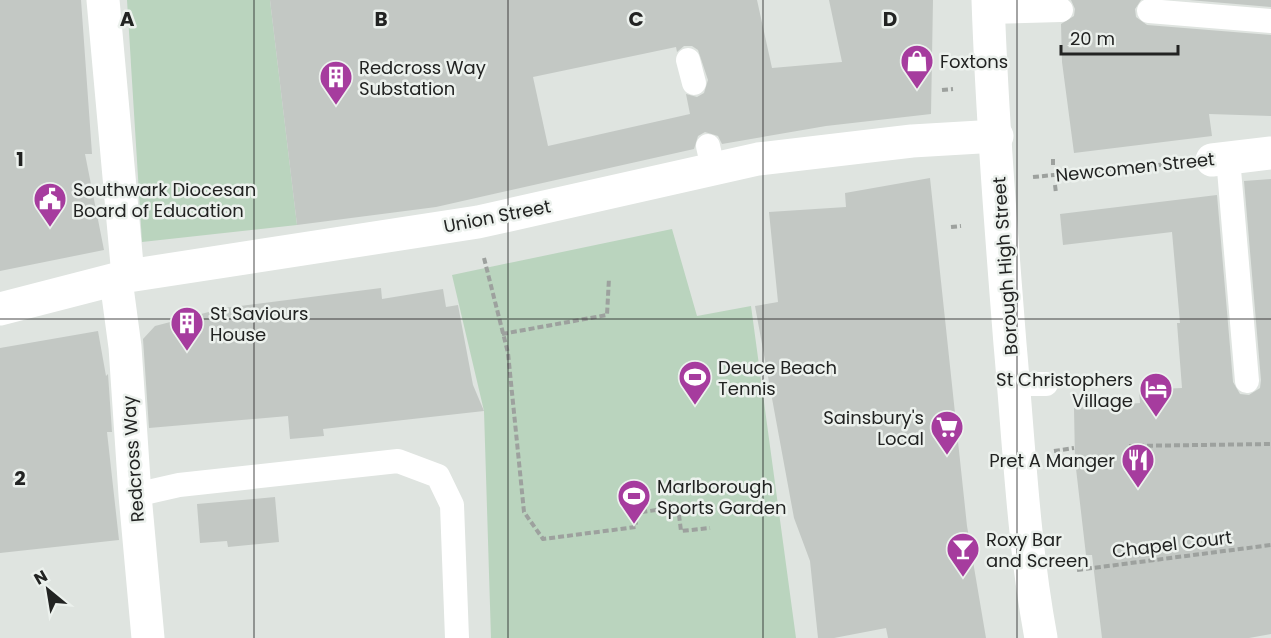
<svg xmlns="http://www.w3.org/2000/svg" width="1271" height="638" viewBox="0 0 1271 638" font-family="Poppins,sans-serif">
<rect width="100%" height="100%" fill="#dfe4e0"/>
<g fill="#bad4be">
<path d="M 127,0 L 270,0 L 297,225 L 142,242 Z"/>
<path d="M 672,229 L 697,316 L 751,306 L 796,638 L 491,638 L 484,411 L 452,275 Z"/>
</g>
<g fill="#c3c8c4" fill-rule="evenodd">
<path d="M 0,0 L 81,0 L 92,154 L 85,154 L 104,250 L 0,271 Z"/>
<path d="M 270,0 L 757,0 L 772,68 L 842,62 L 829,0 L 933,0 L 931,114 L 826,126 L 722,144 L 718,136 L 705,132 L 698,136 L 694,149 L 436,207 L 297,225 ZM 684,46 L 692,46 L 698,50 L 708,80 L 704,93 L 697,97 L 686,94 L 690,114 L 548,146 L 533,77 L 676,47 L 677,52 Z"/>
<path d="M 1071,0 L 1141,0 L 1135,9 L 1136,17 L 1147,25 L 1271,35 L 1271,116 L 1209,114 L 1212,136 L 1074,153 L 1062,62 L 1061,24 L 1074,16 L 1075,9 Z"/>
<path d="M 1189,0 L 1271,0 L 1271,7 Z"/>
<path d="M 930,178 L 967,526 L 986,638 L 888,638 L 886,628 L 834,638 L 818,638 L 810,561 L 794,518 L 755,306 L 778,302 L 769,212 L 846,207 L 845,193 Z"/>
<path d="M 1271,179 L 1271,634 L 1249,638 L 1102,638 L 1092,555 L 1086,555 L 1075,460 L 1074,408 L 1140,403 L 1139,390 L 1182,388 L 1177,323 L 1180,323 L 1172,232 L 1063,245 L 1060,214 L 1217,195 L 1233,382 L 1240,394 L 1249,395 L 1260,388 L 1261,380 L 1244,181 Z"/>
<path d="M 381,288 L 382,299 L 443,289 L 446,307 L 458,305 L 473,385 L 484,411 L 323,429 L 324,436 L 290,439 L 288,416 L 149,428 L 143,339 L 155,326 L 224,308 Z"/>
<path d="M 98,331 L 106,376 L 108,374 L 112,432 L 107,432 L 119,540 L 0,553 L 0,348 Z"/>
<path d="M 275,497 L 279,542 L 228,547 L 227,541 L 200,543 L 197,504 Z"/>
</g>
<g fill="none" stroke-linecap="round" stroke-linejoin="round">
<g stroke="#9da19e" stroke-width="4" stroke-dasharray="6 3" stroke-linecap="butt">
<path d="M 942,90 L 953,89"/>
<path d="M 1053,159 L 1053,165"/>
<path d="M 1033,177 L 1178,163"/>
<path d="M 1055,185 L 1056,193"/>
<path d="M 951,227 L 961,226"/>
<path d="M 484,258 L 508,353 L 524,512 L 543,539 L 636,527 L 635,513 L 678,507 L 681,531 L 710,528"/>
<path d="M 502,334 L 607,315 L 609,278"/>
<path d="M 1129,446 L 1271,444"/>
<path d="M 1054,451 L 1074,448"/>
<path d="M 1077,570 L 1271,545"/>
</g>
<g stroke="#fff" stroke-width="24">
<path d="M 1149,11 L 1271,21"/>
<path d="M 989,12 L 1061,10"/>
<path d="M 688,60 L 694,83"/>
<path d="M 708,146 L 713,168"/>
<path d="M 1228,158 L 1247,381"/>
<path d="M 1013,384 L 1046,384"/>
<path d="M 135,495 L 179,485 L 398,461 L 438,476 L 452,505 L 457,638"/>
</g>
<g stroke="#fff" stroke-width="33">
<path d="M 103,0 L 128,276"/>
<path d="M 1212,160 L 1271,153"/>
<path d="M 116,280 L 125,347 L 135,495 L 148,638"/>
<path d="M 0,309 L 128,276 L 478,222 L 758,159 L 912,141 L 997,136"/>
</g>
<path stroke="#fff" stroke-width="33" d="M 988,0 C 992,114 1001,230 1010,344 C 1019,443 1023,541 1041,638"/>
</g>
<path fill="none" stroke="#222322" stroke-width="1.5" stroke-opacity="0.55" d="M 254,0 L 254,638M 508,0 L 508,638M 763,0 L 763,638M 1017,0 L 1017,638M 0,319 L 1271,319"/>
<defs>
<g id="shop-pin" transform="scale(1.725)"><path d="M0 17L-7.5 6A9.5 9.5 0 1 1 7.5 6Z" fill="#a63c9e" stroke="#ecf1ed"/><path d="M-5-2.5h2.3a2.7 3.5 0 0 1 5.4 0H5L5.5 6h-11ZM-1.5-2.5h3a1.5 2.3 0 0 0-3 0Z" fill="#fff"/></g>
<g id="building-pin" transform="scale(1.725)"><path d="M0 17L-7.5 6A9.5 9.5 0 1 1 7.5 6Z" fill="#a63c9e" stroke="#ecf1ed"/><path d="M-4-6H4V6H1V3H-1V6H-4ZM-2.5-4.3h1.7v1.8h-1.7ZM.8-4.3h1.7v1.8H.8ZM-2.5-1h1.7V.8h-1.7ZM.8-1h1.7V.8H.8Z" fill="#fff"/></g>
<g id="civic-pin" transform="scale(1.725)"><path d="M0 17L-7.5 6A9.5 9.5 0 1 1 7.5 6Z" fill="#a63c9e" stroke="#ecf1ed"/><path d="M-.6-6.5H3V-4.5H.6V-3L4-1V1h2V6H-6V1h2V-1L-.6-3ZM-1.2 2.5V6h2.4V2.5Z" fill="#fff"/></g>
<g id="stadium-pin" transform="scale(1.725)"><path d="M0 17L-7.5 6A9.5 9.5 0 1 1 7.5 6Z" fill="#a63c9e" stroke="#ecf1ed"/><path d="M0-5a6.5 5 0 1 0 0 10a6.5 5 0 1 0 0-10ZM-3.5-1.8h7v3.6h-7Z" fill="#fff"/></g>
<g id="hotel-pin" transform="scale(1.725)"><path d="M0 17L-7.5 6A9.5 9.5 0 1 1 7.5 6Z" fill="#a63c9e" stroke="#ecf1ed"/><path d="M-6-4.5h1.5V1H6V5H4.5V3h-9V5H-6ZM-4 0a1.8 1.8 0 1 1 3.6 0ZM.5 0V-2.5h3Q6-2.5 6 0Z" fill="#fff"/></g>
<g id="supermarket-pin" transform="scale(1.725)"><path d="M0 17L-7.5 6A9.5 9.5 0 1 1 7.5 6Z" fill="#a63c9e" stroke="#ecf1ed"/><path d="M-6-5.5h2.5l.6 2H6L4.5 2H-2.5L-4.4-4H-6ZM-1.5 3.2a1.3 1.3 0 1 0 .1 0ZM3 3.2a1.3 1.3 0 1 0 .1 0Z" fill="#fff"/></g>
<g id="restaurant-pin" transform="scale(1.725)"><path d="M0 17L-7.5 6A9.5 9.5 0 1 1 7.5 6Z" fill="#a63c9e" stroke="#ecf1ed"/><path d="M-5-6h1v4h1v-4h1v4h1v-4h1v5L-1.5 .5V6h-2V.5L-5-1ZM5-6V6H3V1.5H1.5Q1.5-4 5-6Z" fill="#fff"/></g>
<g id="bar-pin" transform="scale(1.725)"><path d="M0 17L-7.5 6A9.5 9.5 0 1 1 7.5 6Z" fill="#a63c9e" stroke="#ecf1ed"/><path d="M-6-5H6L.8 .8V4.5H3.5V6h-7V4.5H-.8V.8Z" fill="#fff"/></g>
</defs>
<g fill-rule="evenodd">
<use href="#shop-pin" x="917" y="61"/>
<use href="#building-pin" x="336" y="77"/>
<use href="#civic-pin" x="50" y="199"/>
<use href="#building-pin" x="187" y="323"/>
<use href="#stadium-pin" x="695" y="377"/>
<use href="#hotel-pin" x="1156" y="389"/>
<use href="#supermarket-pin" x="947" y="427"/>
<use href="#restaurant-pin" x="1138" y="460"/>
<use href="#stadium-pin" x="634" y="496"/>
<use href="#bar-pin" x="963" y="549"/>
</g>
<g text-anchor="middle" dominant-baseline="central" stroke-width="5" stroke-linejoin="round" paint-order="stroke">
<g font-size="18" fill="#222322" stroke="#ecf1ed" text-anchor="start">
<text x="940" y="61">Foxtons</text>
<text x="359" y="67">Redcross Way<tspan x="359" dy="21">Substation</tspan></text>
<text x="73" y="189">Southwark Diocesan<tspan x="73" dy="21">Board of Education</tspan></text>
<text x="210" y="313">St Saviours<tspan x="210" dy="21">House</tspan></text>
<text x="718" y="367">Deuce Beach<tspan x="718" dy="21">Tennis</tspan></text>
<text x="1133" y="379" text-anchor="end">St Christophers<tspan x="1133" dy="21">Village</tspan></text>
<text x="924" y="417" text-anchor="end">Sainsbury's<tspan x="924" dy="21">Local</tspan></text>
<text x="1115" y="460" text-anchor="end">Pret A Manger</text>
<text x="657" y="486">Marlborough<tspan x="657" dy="21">Sports Garden</tspan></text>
<text x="986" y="539">Roxy Bar<tspan x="986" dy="21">and Screen</tspan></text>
</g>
<g font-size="18" fill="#222322" stroke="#ecf1ed">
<text transform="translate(1135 167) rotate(-6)">Newcomen Street</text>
<text transform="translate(497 216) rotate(-11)">Union Street</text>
<text transform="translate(1005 266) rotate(-94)">Borough High Street</text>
<text transform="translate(133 459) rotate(-94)">Redcross Way</text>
<text transform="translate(1172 544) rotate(-7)">Chapel Court</text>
</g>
</g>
<g font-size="20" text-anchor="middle" font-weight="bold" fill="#222322" stroke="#ecf1ed" stroke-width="5" stroke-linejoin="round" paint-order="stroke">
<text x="127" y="26">A</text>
<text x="381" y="26">B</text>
<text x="636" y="26">C</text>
<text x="890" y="26">D</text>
<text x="20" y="166">1</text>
<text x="20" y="485">2</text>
</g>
<g transform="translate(48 590) rotate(330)" stroke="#ecf1ed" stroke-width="4.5" paint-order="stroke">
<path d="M0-4.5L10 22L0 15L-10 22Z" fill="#222322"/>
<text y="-9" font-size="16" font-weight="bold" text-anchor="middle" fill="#222322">N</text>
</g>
<path d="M1061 45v9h117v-9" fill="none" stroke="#222322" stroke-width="3"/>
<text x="1070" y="45" font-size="18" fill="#222322" stroke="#ecf1ed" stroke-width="4.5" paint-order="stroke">20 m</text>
</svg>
